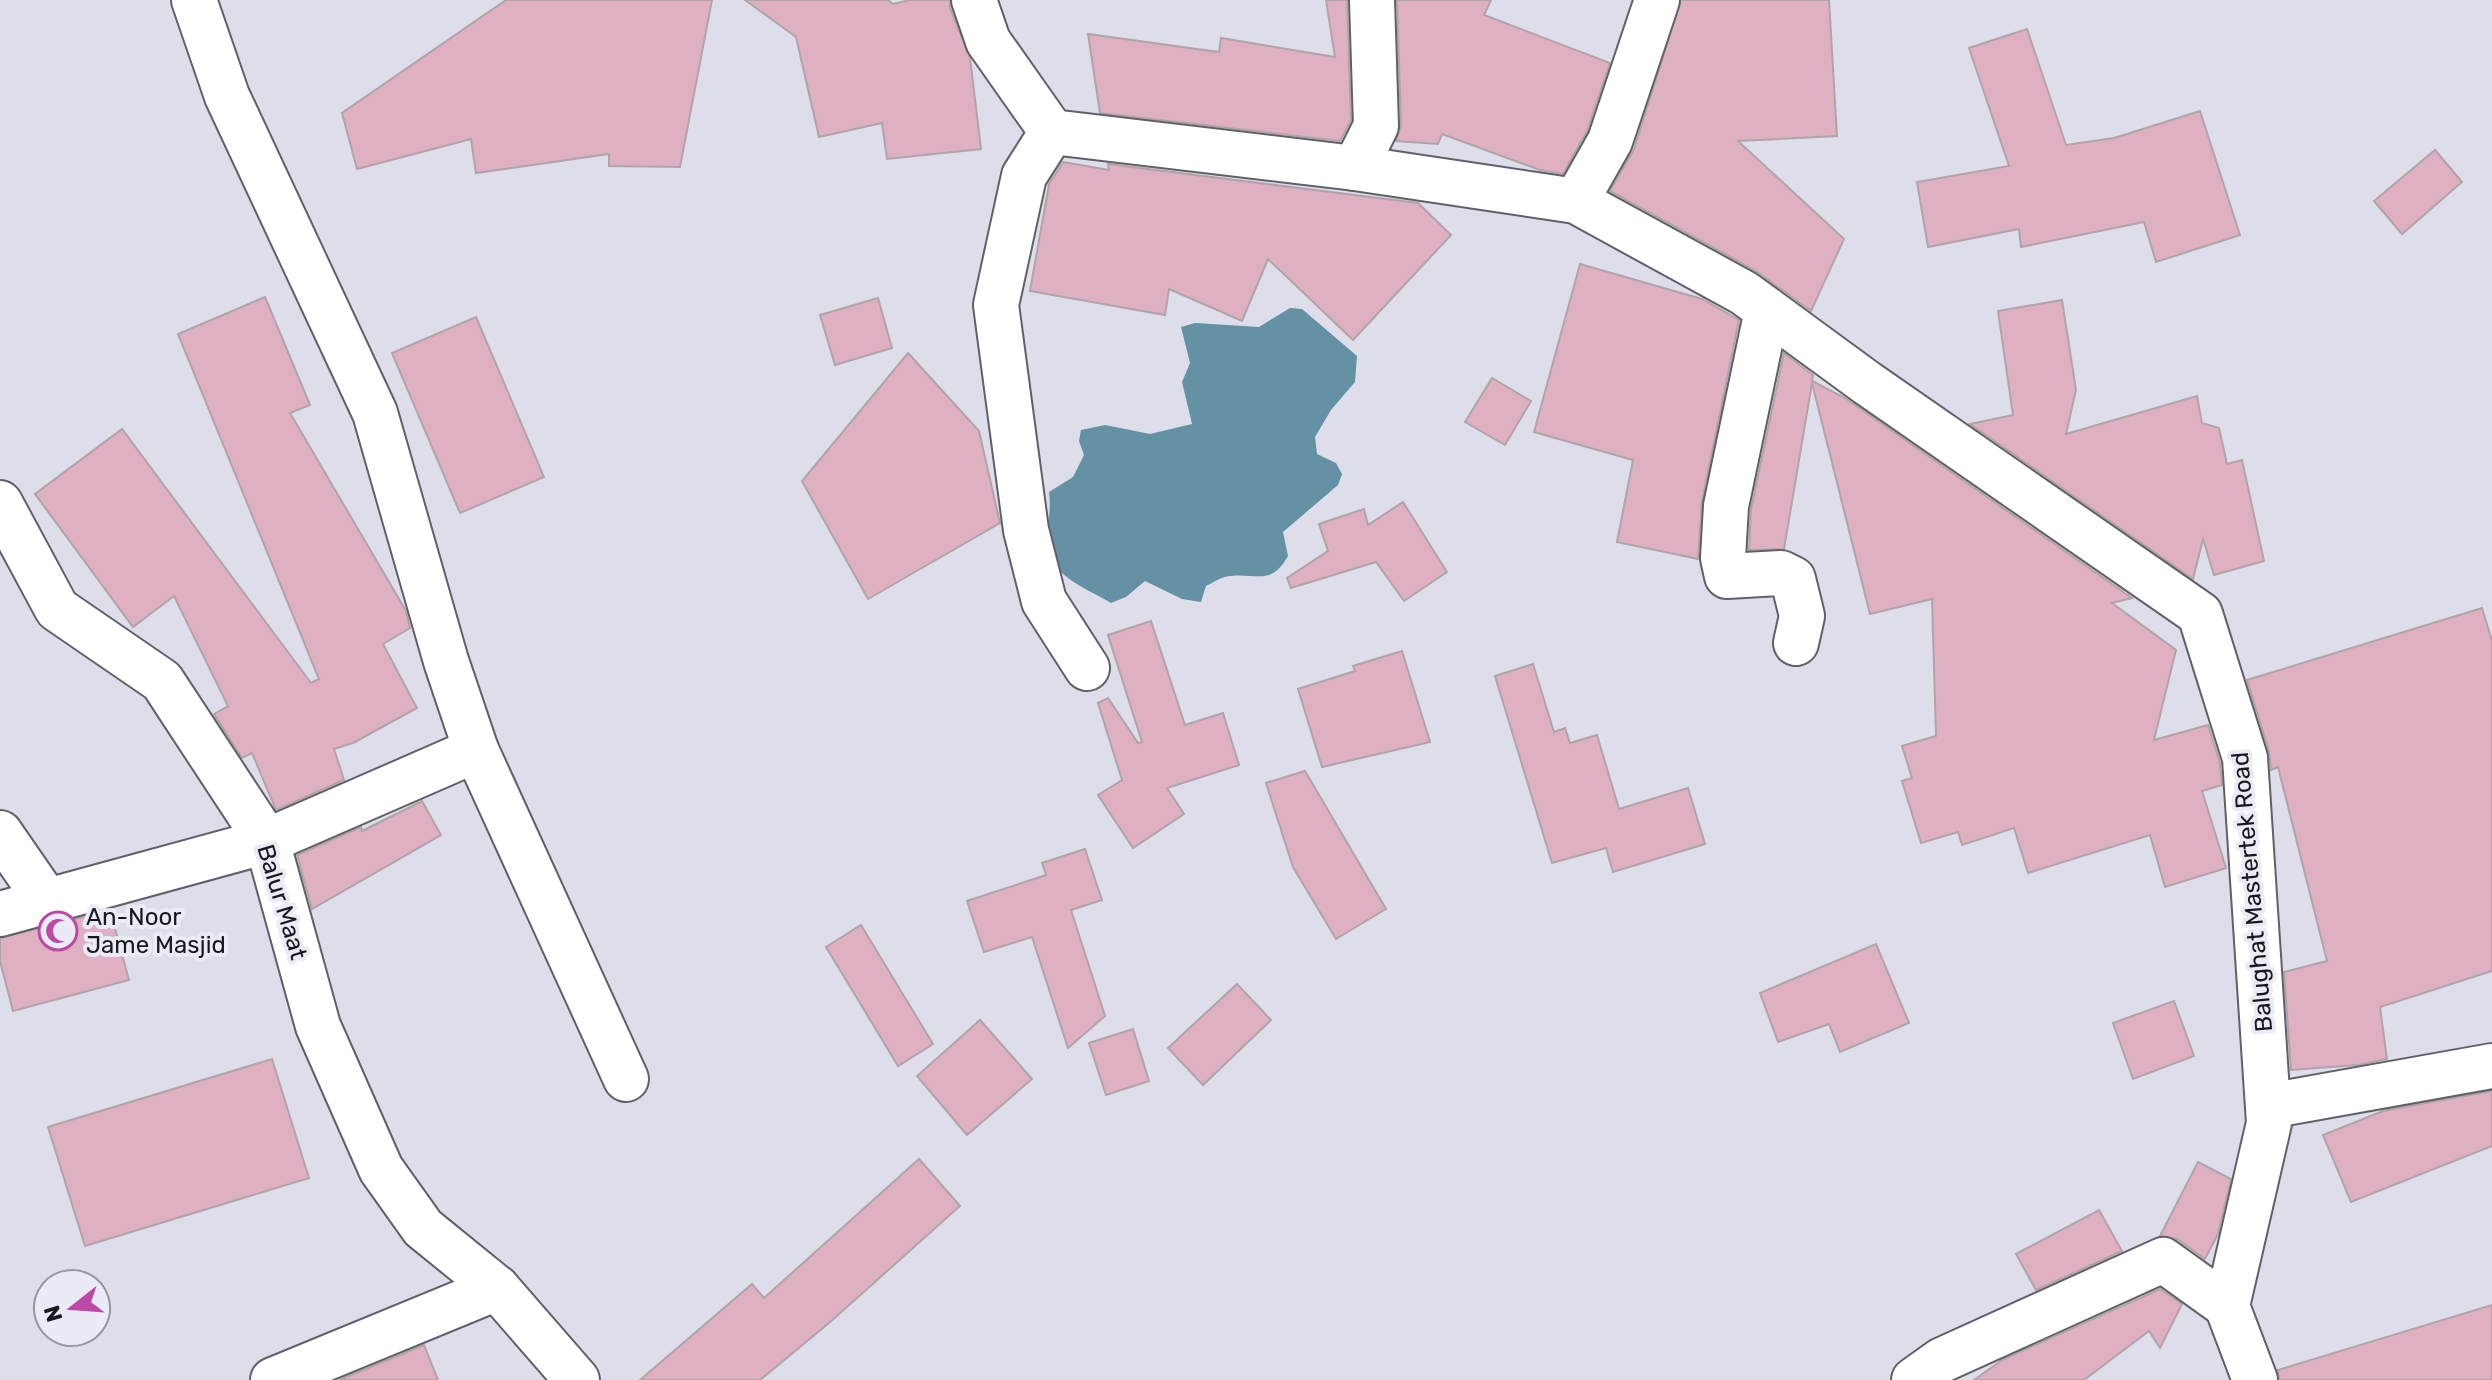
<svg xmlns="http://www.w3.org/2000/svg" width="2492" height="1380" viewBox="0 0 2492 1380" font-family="Rubik,sans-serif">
<rect width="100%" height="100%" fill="#dddeea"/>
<path fill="#6591a5" d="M 1290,308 L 1302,309 L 1357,356 L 1355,382 L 1331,410 L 1315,437 L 1317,454 L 1336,463 L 1342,474 L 1338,485 L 1283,532 L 1288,556 C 1271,586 1258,573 1231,576 C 1223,576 1214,582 1206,586 L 1201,602 L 1182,599 L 1145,581 L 1126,597 L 1111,603 C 1082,585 1049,578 1048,538 C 1048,522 1051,508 1049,492 L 1073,477 L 1084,455 L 1079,441 L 1081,430 L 1105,425 L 1150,434 L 1192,424 L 1182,382 L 1190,363 L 1181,327 L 1195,323 L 1259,327 Z"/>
<g fill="#deb0c1" stroke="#b1a4a8" stroke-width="2">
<path d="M 506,0 L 712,0 L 680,167 L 609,166 L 609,154 L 476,173 L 471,139 L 357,169 L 342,113 Z"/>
<path d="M 745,0 L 888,0 L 893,4 L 910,0 L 950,0 L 950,8 L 970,58 L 981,149 L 887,159 L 882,123 L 819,137 L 796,37 Z"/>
<path d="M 1326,0 L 1347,0 L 1351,120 L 1340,141 L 1100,113 L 1088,34 L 1219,52 L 1221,38 L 1335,57 Z"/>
<path d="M 1397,0 L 1491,0 L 1484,15 L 1610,63 L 1587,131 L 1563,174 L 1540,170 L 1442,134 L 1438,144 L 1396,141 L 1401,125 Z"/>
<path d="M 1681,0 L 1829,0 L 1837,136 L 1738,141 L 1844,239 L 1811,311 L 1756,271 L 1610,191 L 1634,149 Z"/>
<path d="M 2027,29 L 2066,145 L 2114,138 L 2200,111 L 2240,235 L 2156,262 L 2144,222 L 2021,247 L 2019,229 L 1928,247 L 1917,182 L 2009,166 L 1969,48 Z"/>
<path d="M 2435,150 L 2462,182 L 2402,234 L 2374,201 Z"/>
<path d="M 1063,162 L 1109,170 L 1108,164 L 1418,203 L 1451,235 L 1353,340 L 1268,259 L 1242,321 L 1169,289 L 1165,315 L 1030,291 L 1049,184 Z"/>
<path d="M 1580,264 L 1702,299 L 1739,320 L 1702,501 L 1698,559 L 1617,542 L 1633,460 L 1534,432 Z"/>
<path d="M 265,297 L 310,405 L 290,413 L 406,611 L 410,628 L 383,644 L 417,708 L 353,743 L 334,749 L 344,780 L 276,810 L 252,753 L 242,758 L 214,714 L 228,706 L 174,596 L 133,627 L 35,494 L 122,429 L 311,683 L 319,679 L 178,334 Z"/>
<path d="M 878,298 L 892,348 L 835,365 L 820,315 Z"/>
<path d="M 2062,300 L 2076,390 L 2066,434 L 2197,396 L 2202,423 L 2219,428 L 2227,464 L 2242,460 L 2264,561 L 2214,575 L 2203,539 L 2193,579 L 1970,424 L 2013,415 L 1998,311 Z"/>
<path d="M 476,317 L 544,477 L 460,513 L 392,353 Z"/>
<path d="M 908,353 L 979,431 L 1000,523 L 868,599 L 802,481 Z"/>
<path d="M 1784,353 L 1813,375 L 1812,381 L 1845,398 L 2132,598 L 2112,603 L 2176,650 L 2154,740 L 2208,725 L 2220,763 L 2222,785 L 2202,791 L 2226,868 L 2165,887 L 2150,835 L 2028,873 L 2014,828 L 1962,845 L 1958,832 L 1921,843 L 1902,781 L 1912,778 L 1902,746 L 1936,736 L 1932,599 L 1870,614 L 1812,383 L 1784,549 L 1749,550 L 1751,509 Z"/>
<path d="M 1492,378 L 1531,401 L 1505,445 L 1465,422 Z"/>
<path d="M 1403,502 L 1447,572 L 1404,601 L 1376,562 L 1291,588 L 1287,578 L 1328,551 L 1319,524 L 1364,509 L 1368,525 Z"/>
<path d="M 2482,608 L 2492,641 L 2492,971 L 2380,1007 L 2387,1059 L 2358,1065 L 2291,1070 L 2284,972 L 2327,961 L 2278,767 L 2271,770 L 2269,751 L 2247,680 Z"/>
<path d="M 1151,621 L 1185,725 L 1223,713 L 1239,765 L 1167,788 L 1184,814 L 1133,848 L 1098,795 L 1122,780 L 1098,703 L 1108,698 L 1138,743 L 1142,742 L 1108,635 Z"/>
<path d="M 1402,651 L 1430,742 L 1322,767 L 1298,689 L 1355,671 L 1353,666 Z"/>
<path d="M 1533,664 L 1554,732 L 1565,728 L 1570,743 L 1597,735 L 1619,809 L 1688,788 L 1705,844 L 1613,872 L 1606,848 L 1552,863 L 1495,676 Z"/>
<path d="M 1305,771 L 1386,909 L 1336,939 L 1293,867 L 1266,783 Z"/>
<path d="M 422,801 L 441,835 L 312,909 L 297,855 L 361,827 L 362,831 Z"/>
<path d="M 1085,849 L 1102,900 L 1071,910 L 1105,1016 L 1068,1048 L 1032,937 L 984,952 L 967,901 L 1046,875 L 1042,863 Z"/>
<path d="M 110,910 L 129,980 L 13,1011 L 0,961 L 0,938 Z"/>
<path d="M 861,925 L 933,1044 L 898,1066 L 826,947 Z"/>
<path d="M 1876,944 L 1909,1023 L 1840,1052 L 1829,1024 L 1778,1042 L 1760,993 Z"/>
<path d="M 1237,984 L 1271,1020 L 1203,1085 L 1168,1048 Z"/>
<path d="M 2174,1001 L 2194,1056 L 2133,1079 L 2113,1023 Z"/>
<path d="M 980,1020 L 1032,1079 L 967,1135 L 917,1076 Z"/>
<path d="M 1133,1029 L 1149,1081 L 1106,1095 L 1089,1043 Z"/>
<path d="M 272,1059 L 309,1178 L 85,1246 L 48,1127 Z"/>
<path d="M 2492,1091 L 2492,1146 L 2351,1202 L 2323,1135 L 2383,1111 Z"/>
<path d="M 919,1159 L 960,1206 L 829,1323 L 760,1380 L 640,1380 L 752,1284 L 764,1298 Z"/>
<path d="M 2198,1162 L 2231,1179 L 2218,1234 L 2205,1259 L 2177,1239 L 2160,1236 Z"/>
<path d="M 2099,1210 L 2122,1251 L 2036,1290 L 2016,1254 Z"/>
<path d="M 2160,1289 L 2182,1304 L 2160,1348 L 2149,1331 L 2084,1380 L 1974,1380 L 2002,1360 Z"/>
<path d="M 2492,1305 L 2492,1380 L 2279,1380 L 2278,1370 Z"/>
<path d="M 424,1345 L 438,1380 L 339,1380 Z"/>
</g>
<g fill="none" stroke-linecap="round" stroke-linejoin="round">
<g stroke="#60606b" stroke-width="48">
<g id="minor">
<path d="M 974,0 L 988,41 L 1052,132"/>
<path d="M 1052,132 L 1355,168 L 1576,201 L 1744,293 L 1867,383 L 2200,614 L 2245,758 L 2269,1123 L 2227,1306 L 2255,1380"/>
<path d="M 1052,132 L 1024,176 L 996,305 L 1026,530 L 1044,601 L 1087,668"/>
<path d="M 1355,168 L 1376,126 L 1372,0"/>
<path d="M 1576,201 L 1610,141 L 1657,0"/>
<path d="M 1767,310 L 1726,506 L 1723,558 L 1727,576 L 1781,573 L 1793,579 L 1802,616 L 1796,643"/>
<path d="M 0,503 L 57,609 L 162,681 L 267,841 L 318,1026 L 381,1169 L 423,1228 L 497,1288 L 577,1380"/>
<path d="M 476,750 L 626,1079"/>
<path d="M 0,833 L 47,901"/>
<path d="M 0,914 L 267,841 L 476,750 L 446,661 L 375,413 L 227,96 L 194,0"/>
<path d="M 2269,1106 L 2492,1066"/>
<path d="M 273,1380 L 497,1288"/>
<path d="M 1914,1380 L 1942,1360 L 2163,1260 L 2227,1306"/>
</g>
</g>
<use href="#minor" stroke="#fff" stroke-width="44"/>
</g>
<defs>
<g id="mosque-ring" transform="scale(2)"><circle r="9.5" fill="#ebebf7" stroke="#bb4aa6" stroke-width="1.5"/><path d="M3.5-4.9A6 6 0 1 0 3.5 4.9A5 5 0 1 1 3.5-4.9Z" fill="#bb4aa6"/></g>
</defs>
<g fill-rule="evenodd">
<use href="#mosque-ring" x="58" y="931"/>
</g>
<g text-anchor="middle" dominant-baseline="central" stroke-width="8" stroke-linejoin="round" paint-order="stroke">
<g font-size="24" fill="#19191d" stroke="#ebebf7">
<text transform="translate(2252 892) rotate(-95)">Balughat Mastertek Road</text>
<text transform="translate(282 902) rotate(73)">Balur Maat</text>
</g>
<g font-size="24" fill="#19191d" stroke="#ebebf7" text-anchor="start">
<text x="86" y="917">An-Noor<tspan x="86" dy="28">Jame Masjid</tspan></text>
</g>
</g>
<g transform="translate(72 1308) rotate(253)"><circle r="38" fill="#ebebf7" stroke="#9797a0" stroke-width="2"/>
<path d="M0-6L14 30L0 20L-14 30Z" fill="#bb4aa6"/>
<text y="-12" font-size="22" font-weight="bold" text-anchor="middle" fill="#19191d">N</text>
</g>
</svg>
